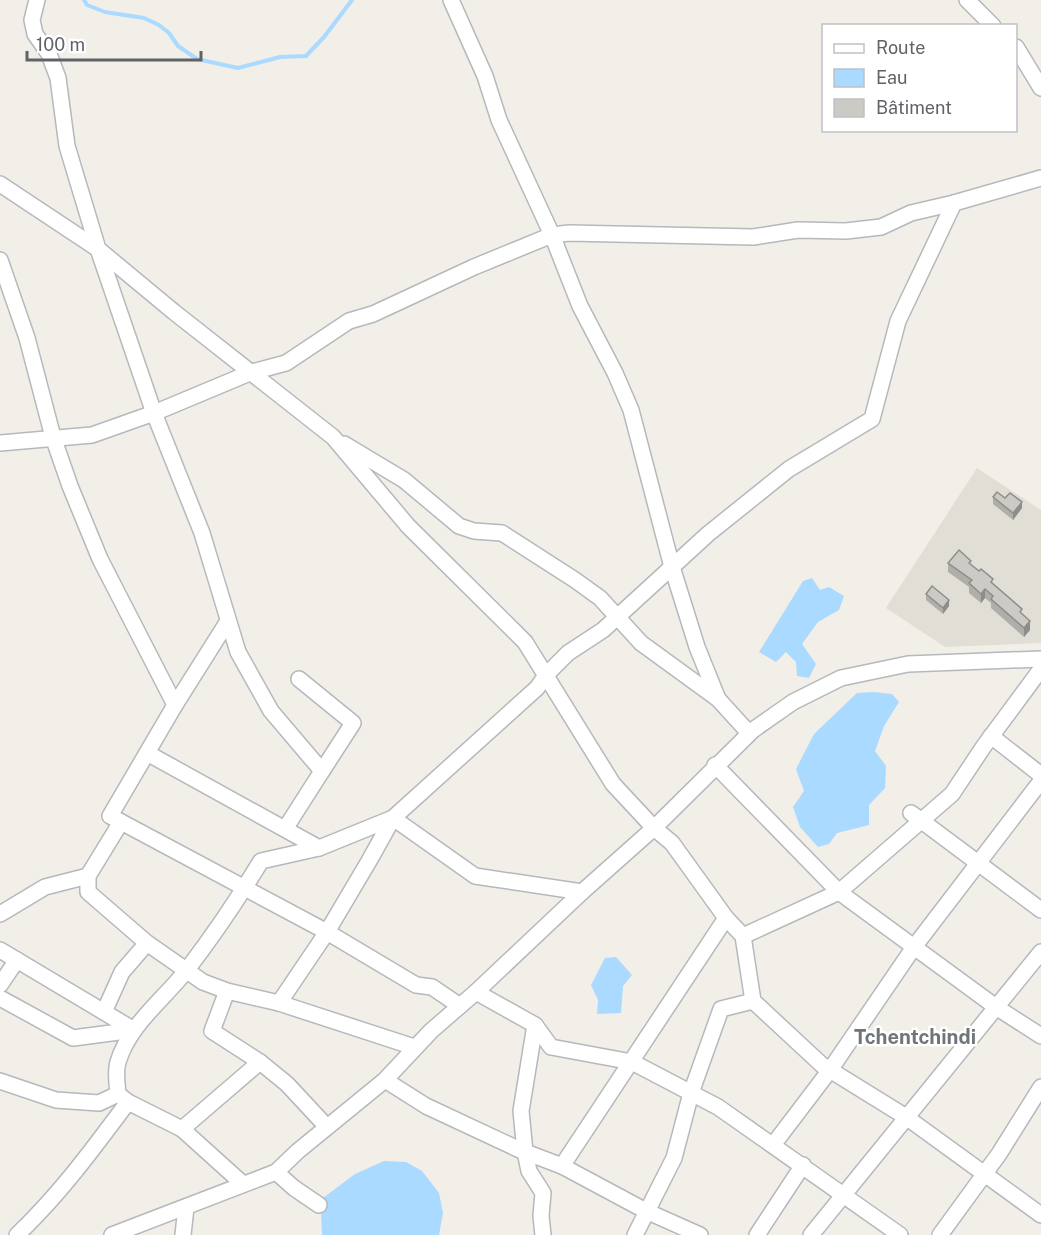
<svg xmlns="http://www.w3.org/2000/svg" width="1041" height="1235" viewBox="0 0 1041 1235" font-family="'Public Sans',sans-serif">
<rect width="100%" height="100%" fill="#f1efe8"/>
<path fill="#e1ded6" d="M 977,468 L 1041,510 L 1041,643 L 945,647 L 886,608 Z"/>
<g fill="#aadaff">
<path d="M 812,578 L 820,590 L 829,587 L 844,596 L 839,610 L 818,622 L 802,644 L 816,664 L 809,678 L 797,676 L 796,662 L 786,652 L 776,662 L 759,652 L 803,581 Z"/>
<path d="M 874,692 L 892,694 L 899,702 L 884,726 L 875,751 L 886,766 L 885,788 L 869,805 L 869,825 L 837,833 L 829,844 L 818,847 L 800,827 L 793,807 L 804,791 L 796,769 L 814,734 L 857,693 Z"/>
<path d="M 616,957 L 632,975 L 623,986 L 621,1013 L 597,1014 L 598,1000 L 591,985 L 605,958 Z"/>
<path d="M 384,1161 L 406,1162 L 422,1171 L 439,1193 L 443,1213 L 439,1235 L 322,1235 L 321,1212 L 323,1198 L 355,1174 Z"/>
</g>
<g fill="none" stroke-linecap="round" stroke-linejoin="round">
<path stroke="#aadaff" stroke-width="4" d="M 84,0 L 87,5 L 105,12 L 144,18 L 159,25 L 169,33 L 178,46 L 197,59 L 238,68 L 280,57 L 306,56 L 324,37 L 352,0"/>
<g stroke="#b5b8bc" stroke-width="18">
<g id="minor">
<path d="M 37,0 L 32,20 L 35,34 L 49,54 L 58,78 L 67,146 L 98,249 L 154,413 L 202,533 L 238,652 L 271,711 L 322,771 L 285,829"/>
<path d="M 451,0 L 485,76 L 499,120 L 552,235 L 580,306 L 615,373 L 631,410 L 672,567 L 697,647 L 718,699 L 749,733"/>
<path d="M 967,0 L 993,26"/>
<path d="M 1016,47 L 1041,88"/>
<path d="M 0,184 L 98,249 L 174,312 L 333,437 L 408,526 L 525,642 L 613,784 L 654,828 L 672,843 L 726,918 L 743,936 L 753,1001 L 822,1065 L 906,1117 L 1041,1215"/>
<path d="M 0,260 L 27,338 L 53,437 L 70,486 L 100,559 L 175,705"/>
<path d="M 0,443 L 92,435 L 154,413 L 252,372 L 286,363 L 349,321 L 373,314 L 474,267 L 552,235 L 569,233 L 753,237 L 798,230 L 846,231 L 881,227 L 911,213 L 954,203"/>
<path d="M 344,444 L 404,480 L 459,526 L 474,531 L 502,533 L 575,580 L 600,598 L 641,643 L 718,699"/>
<path d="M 228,621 L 175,705 L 110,816 L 327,932 L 416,985 L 432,987 L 460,1006"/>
<path d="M 299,679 L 353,723 L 322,771"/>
<path d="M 991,736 L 1041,775"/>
<path d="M 147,753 L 319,848"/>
<path d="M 715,765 L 839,892 L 996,1007 L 1041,1036"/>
<path d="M 911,813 L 1041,910"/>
<path d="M 121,822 L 88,876 L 88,892 L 147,943 L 203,982 L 227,991 L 279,1003 L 414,1047"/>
<path d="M 0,914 L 45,887 L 88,876"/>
<path d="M 743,936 L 839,892 L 952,794 L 984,746 L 1041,669"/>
<path d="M 0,950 L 134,1030"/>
<path d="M 0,985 L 17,960"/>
<path d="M 227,991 L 212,1031 L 260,1062"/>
<path d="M 476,992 L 535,1025 L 521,1111 L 525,1152 L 529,1171 L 543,1193 L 541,1216 L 543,1235"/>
<path d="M 0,998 L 73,1038 L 134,1030"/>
<path d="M 279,1003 L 327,932 L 369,861 L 393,818 L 537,688 L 547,674 L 568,653 L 603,630 L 708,534 L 789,469 L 872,419 L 898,321 L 954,203 L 1041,178"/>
<path d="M 104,1012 L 122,972 L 147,943"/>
<path d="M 535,1025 L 551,1047 L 632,1062 L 718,1107 L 900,1235"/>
<path d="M 385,1080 L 426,1106 L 520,1150 L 562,1166 L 646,1211 L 700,1235"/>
<path d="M 0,1081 L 56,1100 L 99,1103 L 118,1094"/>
<path d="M 327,1127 L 287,1084 L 260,1062 L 182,1129 L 128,1102 L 118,1094 C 117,1083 115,1072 118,1062 C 129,1025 163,1000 186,971 C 213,936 238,899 261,861 L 319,848 L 393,818 L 475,876 L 582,892"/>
<path d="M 182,1129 L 243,1184"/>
<path d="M 773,1145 L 830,1070 L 914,947 L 1041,781"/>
<path d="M 562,1166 L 726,918"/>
<path d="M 276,1172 L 294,1188 L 319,1205"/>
<path d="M 17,1235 C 61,1193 92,1150 128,1102"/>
<path d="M 112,1235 L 276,1172 L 298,1151 L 385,1080 L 431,1031 L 476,992 L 582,892 L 654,828 L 753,730 L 793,702 L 841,678 L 908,664 L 1041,659"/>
<path d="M 183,1235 L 186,1207"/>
<path d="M 635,1235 L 674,1158 L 691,1093 L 721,1009 L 753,1001"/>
<path d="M 757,1235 L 803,1165"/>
<path d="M 811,1235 L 1041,952"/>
<path d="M 940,1235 L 999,1154 L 1041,1087"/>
</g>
</g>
<use href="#minor" stroke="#fff" stroke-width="15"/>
</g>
<g fill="#afaea9">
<path d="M 993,497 L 1005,498 L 1022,508 L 1013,520 L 993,504 Z"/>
<path d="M 948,563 L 971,564 L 993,585 L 1022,614 L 1030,630 L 1024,637 L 991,608 L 991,603 L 985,598 L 981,603 L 969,593 L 969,587 L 948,572 Z"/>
<path d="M 926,594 L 949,606 L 943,614 L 926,600 Z"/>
</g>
<g fill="#8f8d8a">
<path d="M 1022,502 L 1022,508 L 1013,520 L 1013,513 Z"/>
<path d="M 985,589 L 985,598 L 981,603 L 981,594 Z"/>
<path d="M 949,600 L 949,606 L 943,614 L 943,608 Z"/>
<path d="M 1030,621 L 1030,630 L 1024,637 L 1024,628 Z"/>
</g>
<g fill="#cccac5" stroke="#8f8d8a" stroke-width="1.5">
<path d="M 997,492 L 1005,498 L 1010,493 L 1022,502 L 1013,513 L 993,497 Z"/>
<path d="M 959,550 L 971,561 L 969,563 L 979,571 L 981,569 L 993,579 L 991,582 L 1022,609 L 1020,612 L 1030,621 L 1024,628 L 991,599 L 993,596 L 985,589 L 981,594 L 969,583 L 972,580 L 948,563 Z"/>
<path d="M 932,586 L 949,600 L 943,608 L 926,594 Z"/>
</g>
<g text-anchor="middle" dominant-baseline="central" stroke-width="5" stroke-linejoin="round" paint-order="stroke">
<g font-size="20" font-weight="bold" fill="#70757a" stroke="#fff">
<text x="915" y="1037">Tchentchindi</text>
</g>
</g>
<rect x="822" y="24" width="195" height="108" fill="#ffffff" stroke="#bfc1c3" stroke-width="1.5"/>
<rect x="834" y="44" width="30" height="9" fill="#ffffff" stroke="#bfc1c3" stroke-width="1.5"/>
<text x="876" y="54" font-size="18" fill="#5f6368">Route</text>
<rect x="834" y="69" width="30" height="18" fill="#aadaff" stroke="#bfc1c3" stroke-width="1.5"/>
<text x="876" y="84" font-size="18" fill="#5f6368">Eau</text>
<rect x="834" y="99" width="30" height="18" fill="#cccac5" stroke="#bfc1c3" stroke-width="1.5"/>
<text x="876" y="114" font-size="18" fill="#5f6368">Bâtiment</text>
<path d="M27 51v9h174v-9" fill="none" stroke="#5f6368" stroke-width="3"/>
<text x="36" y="51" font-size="18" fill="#5f6368" stroke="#ffffff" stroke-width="4.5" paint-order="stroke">100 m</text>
</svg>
